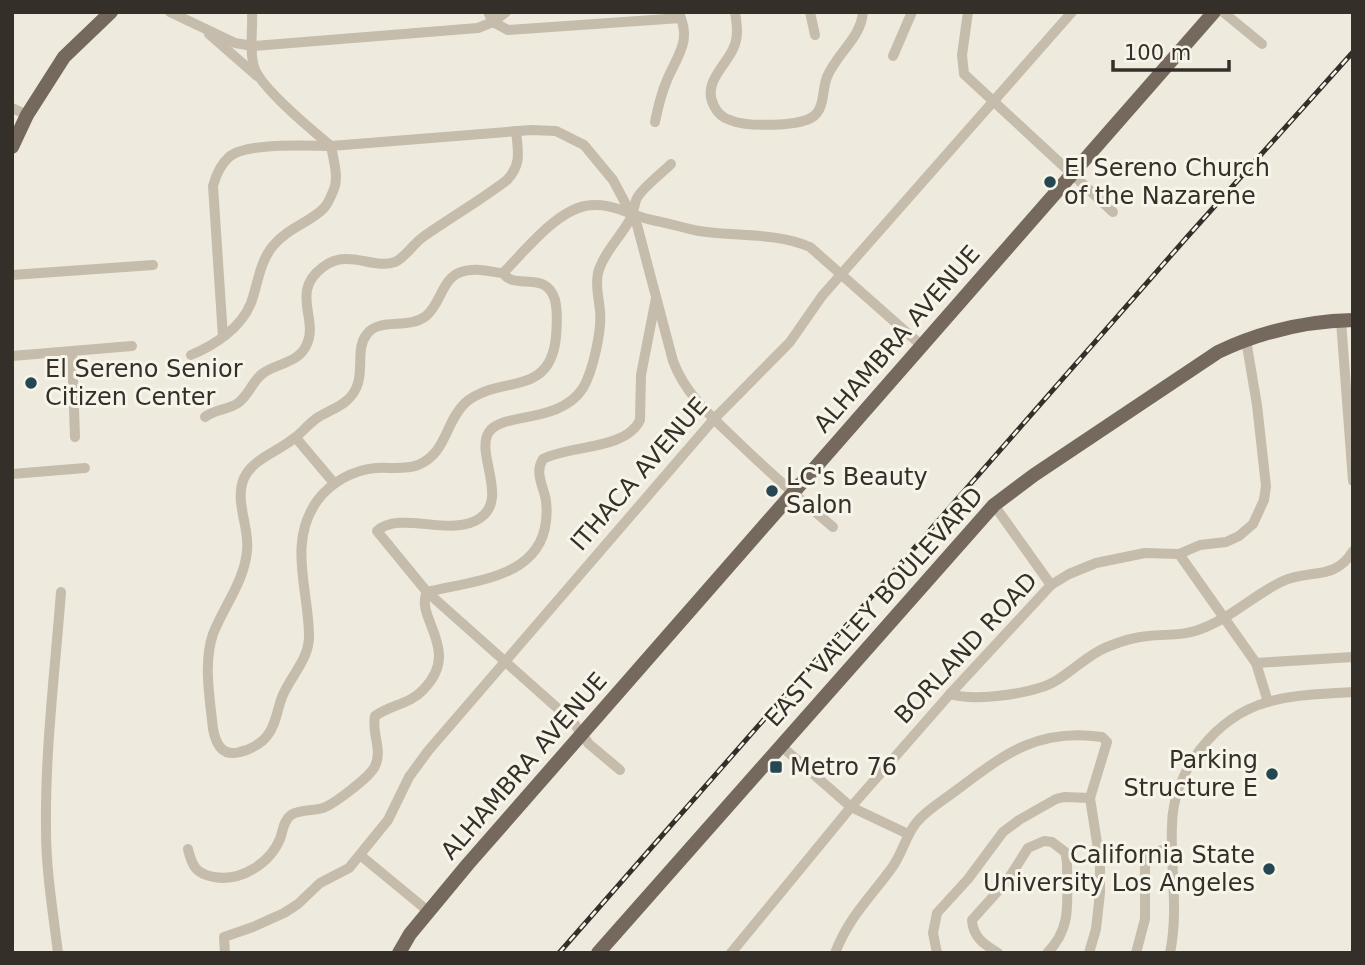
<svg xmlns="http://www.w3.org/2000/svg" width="1365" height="965" viewBox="0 0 1365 965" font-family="'DejaVu Sans',sans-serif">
<rect width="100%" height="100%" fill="#efeade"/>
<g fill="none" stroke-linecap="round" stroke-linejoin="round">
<g stroke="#c6bcac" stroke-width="10">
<path d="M 170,12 L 235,43 L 253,46 L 478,28 L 493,22 L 506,12"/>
<path d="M 252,12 C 253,29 249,51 254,67 C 260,87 314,132 331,146 L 531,130 L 556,131 L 584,145 L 613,180 L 637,225 L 673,361 C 686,396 714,419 740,444 C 770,473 801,500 833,527"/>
<path d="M 488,12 L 493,22 L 508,30 L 681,18"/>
<path d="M 735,12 C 737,25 739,37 733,49 C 725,67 702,83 714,106 C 717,112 723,118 730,120 C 746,127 800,127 814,116 C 825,107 822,89 827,77 C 837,53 861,38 863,12"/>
<path d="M 810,12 L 815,35"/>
<path d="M 968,12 L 962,55 L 964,74 L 1113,212"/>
<path d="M 1223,12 L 1262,44"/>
<path d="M 209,34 L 257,76"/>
<path d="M 893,56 L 912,12"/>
<path d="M 12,108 L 27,115"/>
<path d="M 655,122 C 658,107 661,94 667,80 C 677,56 693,40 678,12"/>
<path d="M 503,273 C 514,291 546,269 555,300 C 558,312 557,325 556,337 C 550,399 498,374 465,403 C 445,422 447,453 418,465 C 405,470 390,467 376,468 C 353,470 331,482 317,501 C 288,542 308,588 309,634 C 310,659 291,675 282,697 C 277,710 276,725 267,736 C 261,744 249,750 240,752 C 222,757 216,744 213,729 C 210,699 203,663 213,634 C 224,606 244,582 247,551 C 250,527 234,502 244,478 C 253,459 277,452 293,439 C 302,433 308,424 317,418 C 326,412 336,409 345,402 C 371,382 352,352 367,334 C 380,317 408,330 426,316 C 441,304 442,278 461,272 C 474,267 490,272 503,273 C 524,252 555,212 585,206 C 610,201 629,215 652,220 C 668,223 683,228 699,231 C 737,237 774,232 810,247 L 921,345"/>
<path d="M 12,275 L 153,265"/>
<path d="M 1341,321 L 1353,481"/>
<path d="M 72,352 L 75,437"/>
<path d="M 191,355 C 215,345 241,328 251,303 C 258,284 259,264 272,247 C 287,228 311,222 324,208 C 328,204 332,194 334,189 C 339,177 333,158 331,146 C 308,146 245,142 229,157 C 220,165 216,175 213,186 L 223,337"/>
<path d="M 12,356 L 132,346"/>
<path d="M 205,417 C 215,409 228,410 238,403 C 249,395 252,382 262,374 C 276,363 297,364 306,346 C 320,320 289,292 323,267 C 348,248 373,270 395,262 C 406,257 413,244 423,237 C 451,217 480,201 507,180 C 522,164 518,152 516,131"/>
<path d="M 296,438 L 334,483"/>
<path d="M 12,474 L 85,468"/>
<path d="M 994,505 L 1051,585"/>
<path d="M 1179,554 L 1256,663 L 1268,702"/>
<path d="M 1256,663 L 1353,657"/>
<path d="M 950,694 C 972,701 1017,695 1039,688 C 1065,681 1082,657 1107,647 C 1119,642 1135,637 1148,636 C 1164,634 1180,636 1195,631 C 1228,621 1253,595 1283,581 C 1310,569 1335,581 1353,551"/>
<path d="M 780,745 L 851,807 L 908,834"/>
<path d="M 620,770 L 589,744 L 573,722 L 427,592 L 377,531 C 399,511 445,535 475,521 C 513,503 474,454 489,432 C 502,412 560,424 583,388 C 593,371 602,330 600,311 C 599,298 595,286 598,273 C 603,254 621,236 631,218 C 634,212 634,204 637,198 C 642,188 662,173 671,164"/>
<path d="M 188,849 C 192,866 196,874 214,877 C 241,882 270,863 280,839 C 283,831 283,821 291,815 C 300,809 313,811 323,808 C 334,804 367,779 374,768 C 384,751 371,734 375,716 C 390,705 410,704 423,690 C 463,650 414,618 427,592 C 481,579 554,577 546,501 C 544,487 534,473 543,459 C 570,445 626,450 640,420 L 641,375 L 656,298"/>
<path d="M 360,855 L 428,911"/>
<path d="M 58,953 C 53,912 46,871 46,829 C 45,750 55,671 61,592"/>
<path d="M 225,953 L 224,937 L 253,927 L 284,913 L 298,904 L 320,883 L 349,868 L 388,820 L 409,777 L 428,751 L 714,419 L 790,342 L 822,296 L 1072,12"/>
<path d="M 731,953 L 851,807 L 950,694 L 1051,585 L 1069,574 L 1096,563 L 1145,553 L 1179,554 L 1200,545 L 1226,542 L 1239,536 L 1253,524 L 1264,500 L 1266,486 L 1257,405 L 1246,340"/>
<path d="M 835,953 C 849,917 869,899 891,869 C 902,855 905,837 916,823 C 927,809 944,800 958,789 C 1006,753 1038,728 1102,737 L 1107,742 L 1090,798 L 1100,862 L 1100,893 L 1096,929 L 1089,953"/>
<path d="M 937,953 L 933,933 L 937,913 L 968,879 L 1003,832 L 1019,820 L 1056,799 L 1064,797 L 1090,798"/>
<path d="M 998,953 C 985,945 973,938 972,920 L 1007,881 L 1028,848 L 1044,841 L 1052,842 L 1065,852 C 1068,861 1067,871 1067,880 C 1068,908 1069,932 1047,953"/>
<path d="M 1136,953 L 1145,919 L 1145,861 L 1152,853 L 1172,847"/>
<path d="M 1170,953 C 1179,909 1170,868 1172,825 C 1173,771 1216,716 1268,702 C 1295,694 1325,694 1353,692"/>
</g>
<g stroke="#75695d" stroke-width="14">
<path d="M 12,147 L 27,115 L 64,57 L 111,12"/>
<path d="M 399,953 L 410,934 L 468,864 L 1214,12"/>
<path d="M 598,953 L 994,505 L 1034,475 L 1218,352 C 1260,332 1307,321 1353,320"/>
</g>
<g stroke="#352f2a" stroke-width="5">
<path id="rail" d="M 559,953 L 1188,236 L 1353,52"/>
</g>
<use href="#rail" stroke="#f7f4ea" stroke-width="2.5" stroke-dasharray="8" stroke-linecap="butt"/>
</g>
<g fill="#244751" stroke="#f7f4ea" stroke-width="2.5">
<circle cx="1050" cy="182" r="7"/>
<circle cx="31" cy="383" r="7"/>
<circle cx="772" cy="491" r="7"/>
<rect x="769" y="760" width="14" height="14" rx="3.5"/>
<circle cx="1272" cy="774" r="7"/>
<circle cx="1269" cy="869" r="7"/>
</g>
<g text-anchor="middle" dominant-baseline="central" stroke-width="6" stroke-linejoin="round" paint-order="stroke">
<g font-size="24" fill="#352f2a" stroke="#f7f4ea" text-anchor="start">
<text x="1064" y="168">El Sereno Church<tspan x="1064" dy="28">of the Nazarene</tspan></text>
<text x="45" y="369">El Sereno Senior<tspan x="45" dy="28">Citizen Center</tspan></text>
<text x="786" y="477">LC's Beauty<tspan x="786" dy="28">Salon</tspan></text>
<text x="1258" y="760" text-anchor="end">Parking<tspan x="1258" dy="28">Structure E</tspan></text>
<text x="790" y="767">Metro 76</text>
<text x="1255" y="855" text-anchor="end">California State<tspan x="1255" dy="28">University Los Angeles</tspan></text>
</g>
<g font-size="24" fill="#352f2a" stroke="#f7f4ea">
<text transform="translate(897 339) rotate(-49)">ALHAMBRA AVENUE</text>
<text transform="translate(639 474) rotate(-49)">ITHACA AVENUE</text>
<text transform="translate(874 607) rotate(-48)">EAST VALLEY BOULEVARD</text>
<text transform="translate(966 648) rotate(-47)">BORLAND ROAD</text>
<text transform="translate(524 766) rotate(-49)">ALHAMBRA AVENUE</text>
</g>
</g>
<rect width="1365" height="965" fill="none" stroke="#352f2a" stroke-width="28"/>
<path d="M1113 60v10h116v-10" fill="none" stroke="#352f2a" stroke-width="3.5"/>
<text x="1124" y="60" font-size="21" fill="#352f2a" stroke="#f7f4ea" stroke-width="5" paint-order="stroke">100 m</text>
</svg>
